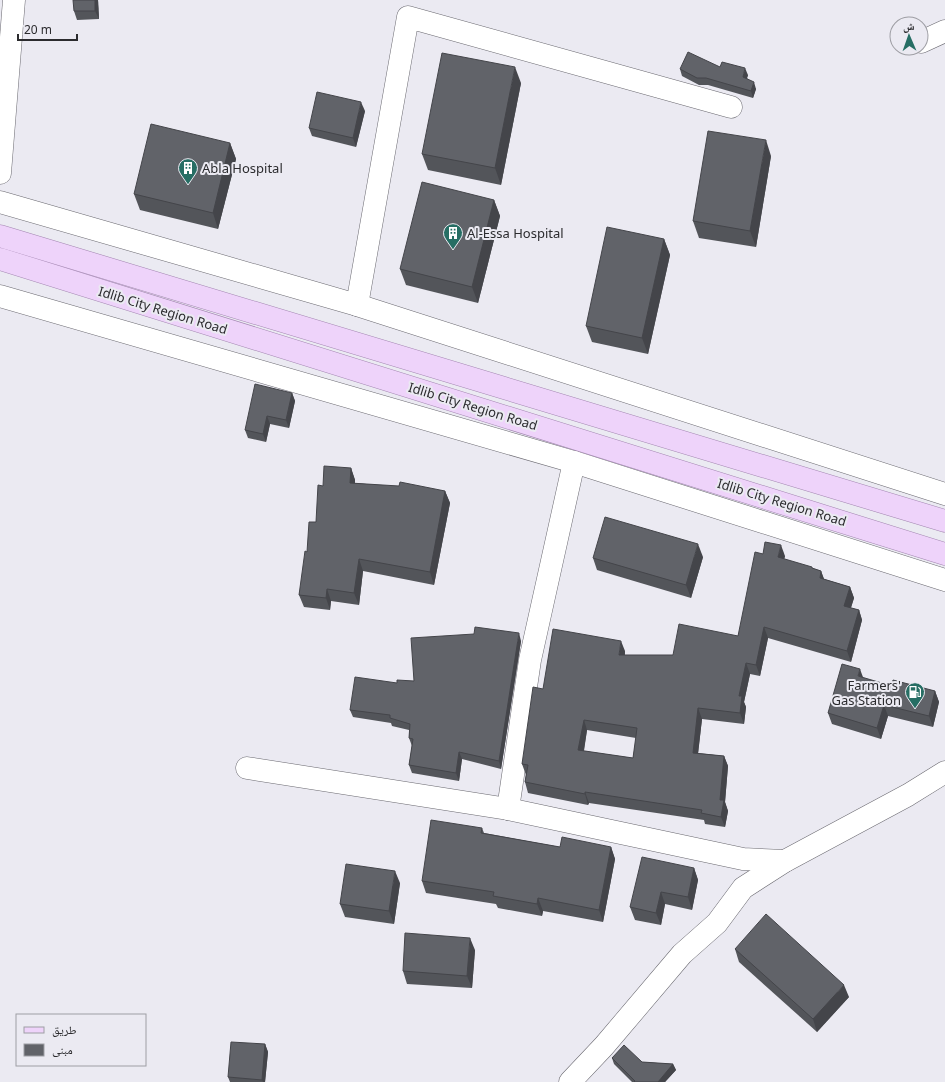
<svg xmlns="http://www.w3.org/2000/svg" width="945" height="1082" viewBox="0 0 945 1082" font-family="'Noto Sans','Noto Naskh Arabic',sans-serif">
<rect width="100%" height="100%" fill="#ebeaf2"/>
<g fill="none" stroke-linecap="round" stroke-linejoin="round">
<g stroke="#6a6970" stroke-width="23">
<g id="minor">
<path d="M 921,42 L 945,31"/>
<path d="M 0,173 L 14,0"/>
<path d="M 0,202 L 357,305 L 945,494"/>
<path d="M 0,296 L 574,462 L 945,580"/>
<path d="M 357,305 L 408,17 L 731,107"/>
<path d="M 247,768 L 508,809 L 743,859 L 785,861"/>
<path d="M 508,809 L 530,660 L 574,462"/>
<path d="M 570,1082 L 604,1046 L 682,954 L 717,923 L 743,888 L 785,861 L 908,795 L 945,772"/>
</g>
</g>
<g stroke="#a285b0" stroke-width="23">
<g id="major">
<path d="M 0,236 L 945,521"/>
<path d="M 0,259 L 945,554"/>
</g>
</g>
<use href="#minor" stroke="#fff" stroke-width="22"/>
<use href="#major" stroke="#eed3fa" stroke-width="22"/>
</g>
<g fill="#53555a" fill-rule="evenodd">
<path d="M 98,0 L 99,19 L 77,20 L 74,11 Z"/>
<path d="M 680,69 L 748,75 L 747,78 L 756,89 L 753,98 L 708,85 L 699,85 L 682,76 Z"/>
<path d="M 521,83 L 501,185 L 428,170 L 422,154 Z"/>
<path d="M 365,111 L 356,147 L 312,136 L 309,128 Z"/>
<path d="M 230,143 L 236,159 L 218,229 L 140,210 L 134,194 Z"/>
<path d="M 771,156 L 756,247 L 699,238 L 693,221 Z"/>
<path d="M 494,200 L 500,216 L 478,303 L 406,285 L 400,269 Z"/>
<path d="M 664,239 L 670,255 L 648,354 L 592,342 L 586,326 Z"/>
<path d="M 292,393 L 295,401 L 289,428 L 270,424 L 266,442 L 248,438 L 245,430 Z"/>
<path d="M 351,468 L 355,480 L 355,483 L 445,491 L 450,503 L 434,585 L 363,571 L 359,605 L 331,601 L 330,610 L 304,607 L 299,595 L 316,522 L 323,486 Z"/>
<path d="M 763,554 L 785,556 L 784,559 L 821,571 L 824,579 L 850,587 L 854,598 L 851,608 L 859,610 L 862,620 L 851,662 L 768,638 L 760,676 L 750,674 L 744,702 L 746,707 L 744,724 L 702,719 L 698,753 L 724,756 L 728,766 L 725,802 L 728,811 L 725,827 L 705,824 L 704,820 L 589,803 L 588,805 L 528,793 L 525,782 L 526,775 L 522,764 L 543,689 L 625,651 L 625,655 L 673,655 L 738,636 ZM 587,730 L 636,738 L 633,758 L 584,751 Z"/>
<path d="M 703,557 L 691,598 L 597,570 L 593,558 Z"/>
<path d="M 521,641 L 501,769 L 462,759 L 459,781 L 412,773 L 409,765 L 412,746 L 409,738 L 409,730 L 392,726 L 391,723 L 353,717 L 350,710 L 397,683 L 414,681 Z"/>
<path d="M 863,678 L 892,686 L 935,691 L 939,702 L 933,727 L 888,716 L 881,739 L 832,724 L 828,713 Z"/>
<path d="M 482,828 L 484,833 L 560,847 L 611,847 L 615,859 L 603,922 L 543,911 L 542,916 L 498,908 L 496,904 L 426,893 L 422,881 Z"/>
<path d="M 694,868 L 698,880 L 692,910 L 665,904 L 661,925 L 635,920 L 630,907 Z"/>
<path d="M 400,883 L 394,924 L 345,917 L 340,904 Z"/>
<path d="M 735,949 L 849,997 L 817,1032 L 739,962 Z"/>
<path d="M 475,950 L 472,988 L 407,984 L 403,971 Z"/>
<path d="M 265,1044 L 268,1052 L 265,1082 L 230,1082 L 228,1077 Z"/>
<path d="M 612,1058 L 642,1062 L 673,1064 L 676,1070 L 665,1082 L 632,1082 L 614,1064 Z"/>
</g>
<g fill="#44454a">
<path d="M 95,0 L 98,0 L 99,19 L 95,11 Z"/>
<path d="M 515,67 L 521,83 L 501,185 L 495,168 Z"/>
<path d="M 745,68 L 748,75 L 745,84 L 743,77 Z"/>
<path d="M 754,82 L 756,89 L 753,98 L 751,91 Z"/>
<path d="M 361,102 L 365,111 L 356,147 L 353,138 Z"/>
<path d="M 766,140 L 771,156 L 756,247 L 750,231 Z"/>
<path d="M 230,143 L 236,159 L 218,229 L 213,213 Z"/>
<path d="M 494,200 L 500,216 L 478,303 L 472,287 Z"/>
<path d="M 664,239 L 670,255 L 648,354 L 642,338 Z"/>
<path d="M 292,393 L 295,401 L 289,428 L 286,420 Z"/>
<path d="M 267,416 L 270,424 L 266,442 L 263,434 Z"/>
<path d="M 351,468 L 355,480 L 354,496 L 350,483 Z"/>
<path d="M 445,491 L 450,503 L 434,585 L 430,572 Z"/>
<path d="M 698,544 L 703,557 L 691,598 L 686,585 Z"/>
<path d="M 781,545 L 785,556 L 782,568 L 778,557 Z"/>
<path d="M 359,559 L 363,571 L 359,605 L 354,593 Z"/>
<path d="M 821,571 L 825,582 L 820,578 Z"/>
<path d="M 850,587 L 854,598 L 848,616 L 844,606 Z"/>
<path d="M 327,589 L 331,601 L 330,610 L 326,598 Z"/>
<path d="M 859,610 L 862,620 L 851,662 L 847,651 Z"/>
<path d="M 764,627 L 768,638 L 760,676 L 756,665 Z"/>
<path d="M 519,633 L 521,641 L 501,769 L 499,761 Z"/>
<path d="M 621,641 L 625,651 L 623,666 L 619,655 Z"/>
<path d="M 746,663 L 750,674 L 744,702 L 746,707 L 744,724 L 740,713 L 739,696 Z"/>
<path d="M 860,669 L 864,680 L 858,676 Z"/>
<path d="M 935,691 L 939,702 L 933,727 L 929,716 Z"/>
<path d="M 884,705 L 888,716 L 881,739 L 877,728 Z"/>
<path d="M 698,708 L 702,719 L 697,763 L 693,753 Z"/>
<path d="M 584,720 L 587,730 L 582,761 L 578,750 Z"/>
<path d="M 459,752 L 462,759 L 459,781 L 456,773 Z"/>
<path d="M 724,756 L 728,766 L 725,802 L 728,811 L 725,827 L 721,817 L 720,800 Z"/>
<path d="M 585,792 L 589,803 L 588,805 L 585,794 Z"/>
<path d="M 611,847 L 615,859 L 603,922 L 599,910 Z"/>
<path d="M 694,868 L 698,880 L 692,910 L 688,897 Z"/>
<path d="M 395,871 L 400,883 L 394,924 L 389,911 Z"/>
<path d="M 661,892 L 665,904 L 661,925 L 656,913 Z"/>
<path d="M 538,898 L 543,911 L 542,916 L 537,904 Z"/>
<path d="M 470,938 L 475,950 L 472,988 L 467,976 Z"/>
<path d="M 844,985 L 849,997 L 817,1032 L 813,1019 Z"/>
<path d="M 265,1044 L 268,1052 L 265,1082 L 263,1082 L 262,1080 Z"/>
<path d="M 673,1064 L 676,1070 L 665,1082 L 658,1082 Z"/>
</g>
<g fill="#616369" stroke="#44454a" fill-rule="evenodd">
<path d="M 73,0 L 95,0 L 95,11 L 74,11 Z"/>
<path d="M 688,52 L 720,67 L 722,62 L 745,68 L 743,77 L 754,82 L 751,91 L 706,78 L 697,78 L 680,69 Z"/>
<path d="M 442,53 L 515,67 L 495,168 L 422,154 Z"/>
<path d="M 317,92 L 361,102 L 353,138 L 309,128 Z"/>
<path d="M 151,124 L 230,143 L 213,213 L 134,194 Z"/>
<path d="M 708,131 L 766,140 L 750,231 L 693,221 Z"/>
<path d="M 422,182 L 494,200 L 472,287 L 400,269 Z"/>
<path d="M 607,227 L 664,239 L 642,338 L 586,326 Z"/>
<path d="M 255,384 L 292,393 L 286,420 L 267,416 L 263,434 L 245,430 Z"/>
<path d="M 324,466 L 351,468 L 350,483 L 399,486 L 400,482 L 445,491 L 430,572 L 359,559 L 354,593 L 327,589 L 326,598 L 299,595 L 305,551 L 307,552 L 309,522 L 316,522 L 318,485 L 323,486 Z"/>
<path d="M 605,517 L 698,544 L 686,585 L 593,558 Z"/>
<path d="M 765,542 L 781,545 L 778,557 L 812,567 L 812,568 L 821,571 L 820,578 L 850,587 L 844,606 L 859,610 L 847,651 L 764,627 L 756,665 L 746,663 L 739,696 L 742,696 L 740,713 L 698,708 L 693,753 L 724,756 L 720,800 L 724,800 L 721,817 L 701,813 L 702,810 L 585,792 L 585,794 L 525,782 L 528,765 L 522,764 L 533,687 L 543,689 L 553,629 L 621,641 L 619,655 L 673,655 L 679,624 L 738,636 L 755,552 L 763,554 ZM 584,720 L 637,728 L 633,758 L 578,750 Z"/>
<path d="M 475,627 L 519,633 L 499,761 L 459,752 L 456,773 L 409,765 L 413,739 L 409,738 L 410,724 L 390,718 L 390,715 L 350,710 L 355,677 L 397,683 L 397,680 L 414,681 L 411,638 L 474,634 Z"/>
<path d="M 842,664 L 860,669 L 858,676 L 892,686 L 893,680 L 935,691 L 929,716 L 884,705 L 877,728 L 828,713 Z"/>
<path d="M 431,820 L 482,828 L 481,833 L 560,847 L 562,837 L 611,847 L 599,910 L 538,898 L 537,904 L 493,896 L 494,892 L 422,881 Z"/>
<path d="M 642,857 L 694,868 L 688,897 L 661,892 L 656,913 L 630,907 Z"/>
<path d="M 346,864 L 395,871 L 389,911 L 340,904 Z"/>
<path d="M 766,914 L 844,985 L 813,1019 L 735,949 Z"/>
<path d="M 405,933 L 470,938 L 467,976 L 403,971 Z"/>
<path d="M 231,1042 L 265,1044 L 262,1080 L 228,1077 Z"/>
<path d="M 624,1045 L 642,1062 L 673,1064 L 658,1082 L 634,1082 L 635,1081 L 612,1058 Z"/>
</g>
<defs>
<g id="building-pin" transform="scale(1)"><path d="M0 17L-7.5 6A9.5 9.5 0 1 1 7.5 6Z" fill="#266e64" stroke="#ebeaf2"/><path d="M-4-6H4V6H1V3H-1V6H-4ZM-2.5-4.3h1.7v1.8h-1.7ZM.8-4.3h1.7v1.8H.8ZM-2.5-1h1.7V.8h-1.7ZM.8-1h1.7V.8H.8Z" fill="#fff"/></g>
<g id="fuel-pin" transform="scale(1)"><path d="M0 17L-7.5 6A9.5 9.5 0 1 1 7.5 6Z" fill="#266e64" stroke="#ebeaf2"/><path d="M-5.5-6h7V0h2V4h1.3V-2.5L3-4.5l.8-.8L6-3V5H2.5V1h-1V6h-7ZM-4.2-4.7v3.2H.2V-4.7Z" fill="#fff"/></g>
</defs>
<g fill-rule="evenodd">
<use href="#building-pin" x="188" y="168"/>
<use href="#building-pin" x="453" y="233"/>
<use href="#fuel-pin" x="915" y="692"/>
</g>
<g text-anchor="middle" dominant-baseline="central" stroke-width="4" stroke-linejoin="round" paint-order="stroke">
<g font-size="13" fill="#2b2b2e" stroke="#ebeaf2" text-anchor="start">
<text x="202" y="168">Abla Hospital</text>
<text x="467" y="233">Al-Essa Hospital</text>
<text x="901" y="685" text-anchor="end">Farmers'<tspan x="901" dy="15">Gas Station</tspan></text>
</g>
<g font-size="13" fill="#2b2b2e" stroke="#ebeaf2">
<text transform="translate(163 310) rotate(17)">Idlib City Region Road</text>
<text transform="translate(473 406) rotate(17)">Idlib City Region Road</text>
<text transform="translate(782 502) rotate(17)">Idlib City Region Road</text>
</g>
</g>
<rect x="16" y="1014" width="130" height="52" fill="#ebeaf2" stroke="#9e9ea4"/>
<rect x="24" y="1027" width="20" height="6" fill="#eed3fa" stroke="#9e9ea4"/>
<text x="52" y="1034" font-size="12" fill="#2b2b2e">طريق</text>
<rect x="24" y="1044" width="20" height="12" fill="#616369" stroke="#9e9ea4"/>
<text x="52" y="1054" font-size="12" fill="#2b2b2e">مبنى</text>
<g transform="translate(909 36) rotate(358)"><circle r="19" fill="#ebeaf2" stroke="#9e9ea4"/>
<path d="M0-3L7 15L0 10L-7 15Z" fill="#266e64"/>
<text y="-6" font-size="11" font-weight="bold" text-anchor="middle" fill="#2b2b2e">ش</text>
</g>
<path d="M18 34v6h59v-6" fill="none" stroke="#2b2b2e" stroke-width="2"/>
<text x="24" y="34" font-size="12" fill="#2b2b2e" stroke="#ebeaf2" stroke-width="3" paint-order="stroke">20 m</text>
</svg>
